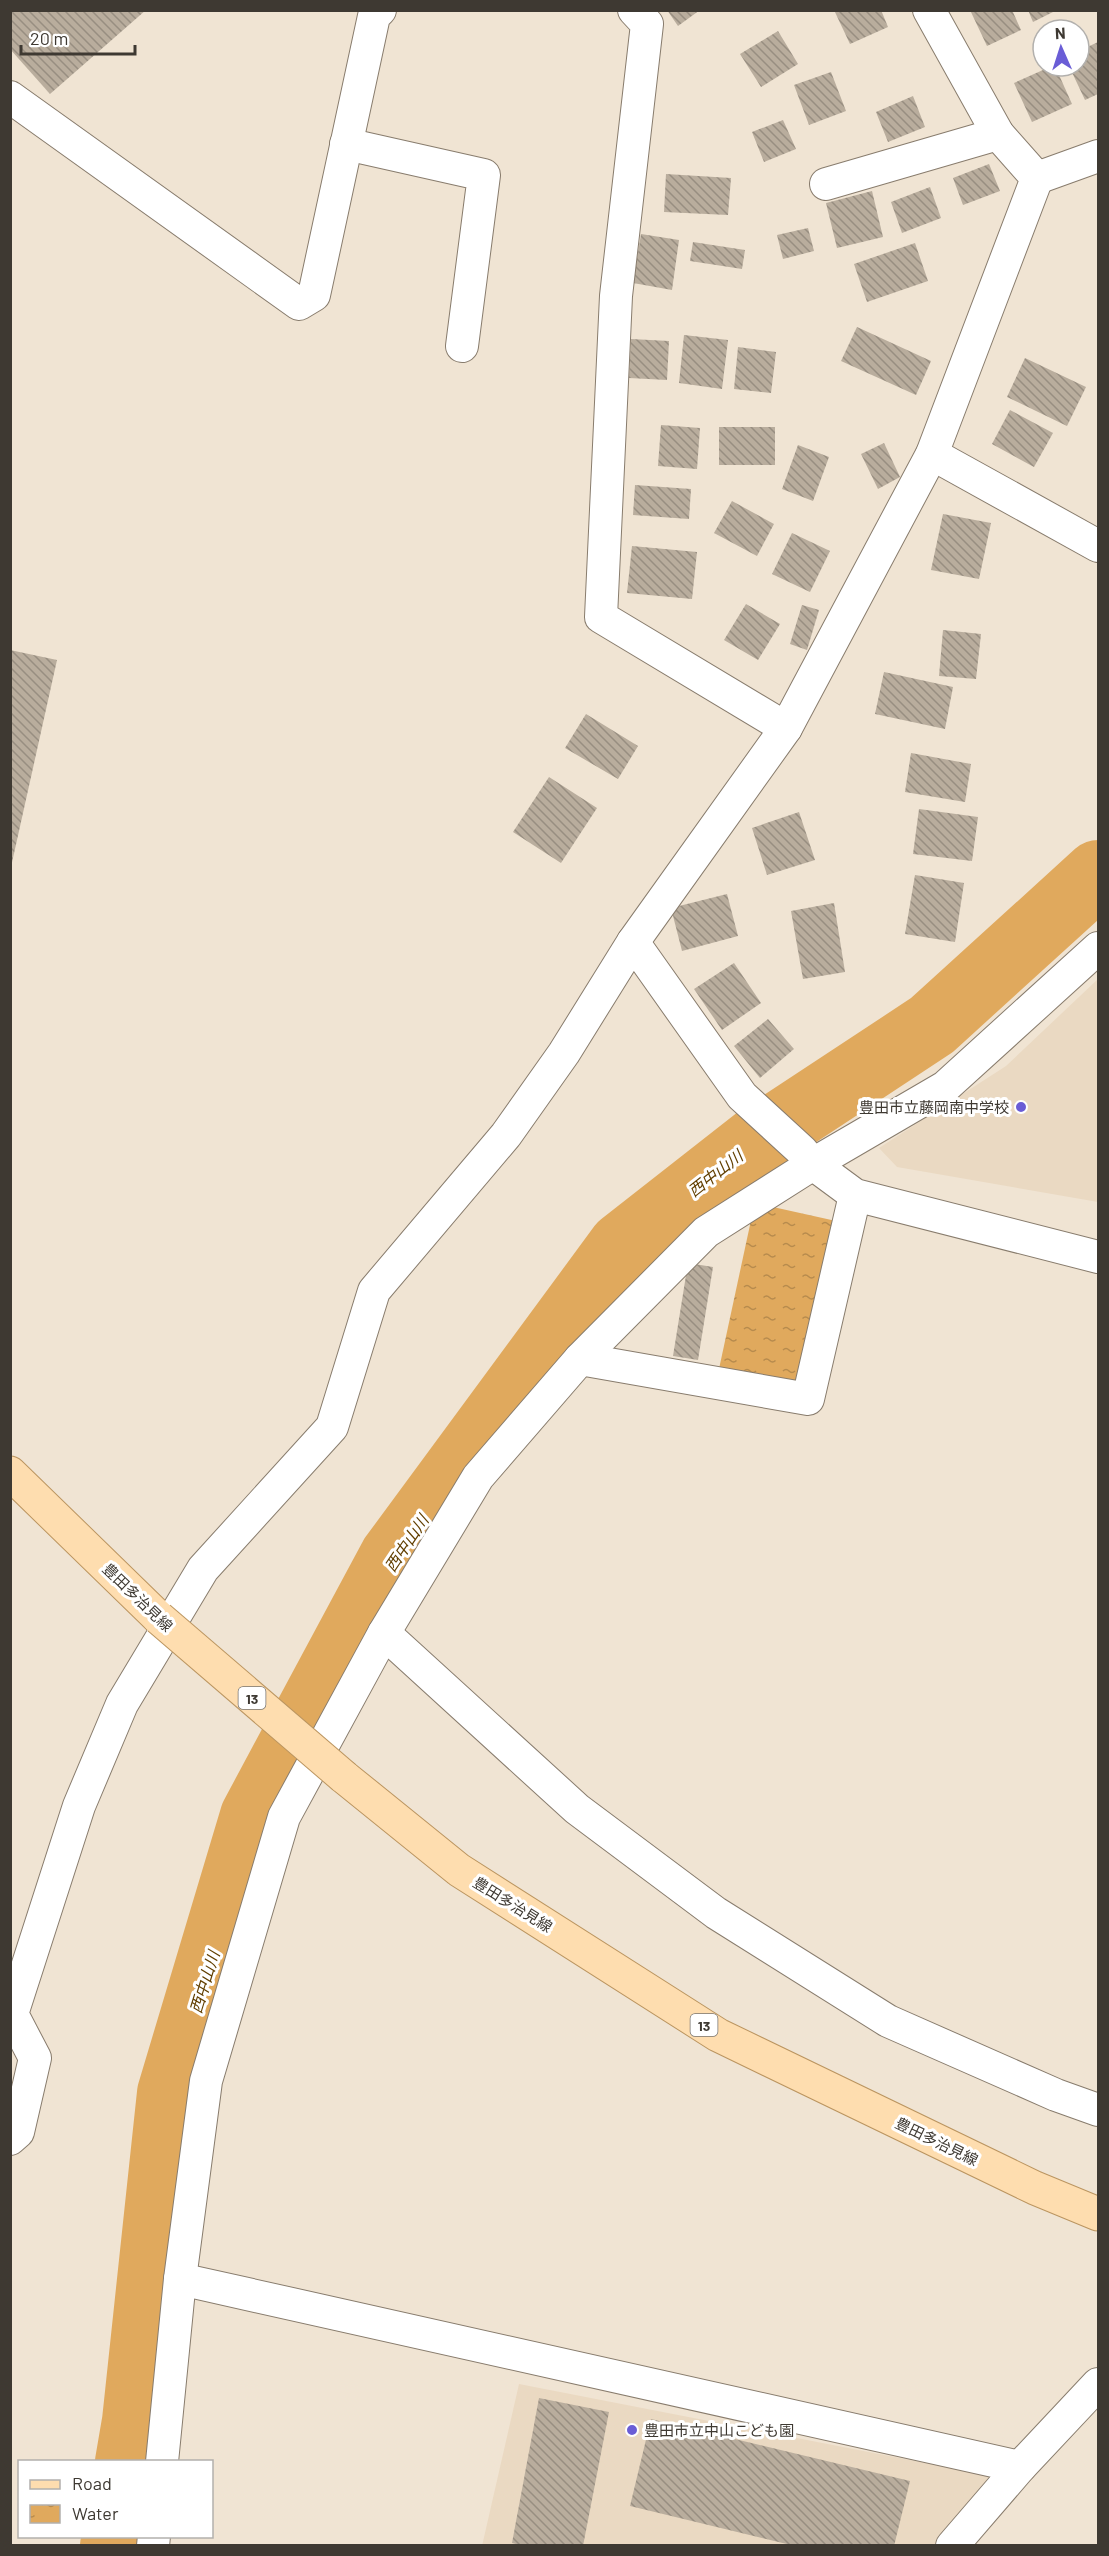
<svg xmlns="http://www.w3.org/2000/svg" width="1109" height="2556" viewBox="0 0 1109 2556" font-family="Barlow,'Noto Sans JP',sans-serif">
<defs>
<pattern id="water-ripples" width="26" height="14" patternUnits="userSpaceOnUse" patternTransform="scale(1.5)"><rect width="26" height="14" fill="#e0a95d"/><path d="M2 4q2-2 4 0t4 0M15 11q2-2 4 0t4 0" fill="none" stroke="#b78b4d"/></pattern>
<pattern id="building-back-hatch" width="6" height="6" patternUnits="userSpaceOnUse" patternTransform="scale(1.5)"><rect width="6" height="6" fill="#b9ad9d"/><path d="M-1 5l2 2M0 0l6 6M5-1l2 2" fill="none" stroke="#988e81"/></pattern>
</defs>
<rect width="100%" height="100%" fill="#f0e4d3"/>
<g fill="#ead9c2">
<path d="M 1098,979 L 1098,1202 L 897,1167 L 879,1148 L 1006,1066 Z"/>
<path d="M 519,2384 L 992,2476 L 934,2545 L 482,2546 Z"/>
</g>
<path fill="url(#water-ripples)" d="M 764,1205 L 836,1221 L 803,1384 L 719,1369 L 753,1211 Z"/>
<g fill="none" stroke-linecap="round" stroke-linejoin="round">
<g stroke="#e0a95d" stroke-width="68">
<path d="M 129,2462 L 136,2421 L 171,2093 L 254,1816 L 393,1557 L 622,1246 L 756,1141 L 932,1025 L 1098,874"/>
<path d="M 114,2546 L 116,2536"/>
</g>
</g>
<g fill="url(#building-back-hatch)">
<path d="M 10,10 L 146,10 L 50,94 L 10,49 Z"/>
<path d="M 667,10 L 700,10 L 678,26 Z"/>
<path d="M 834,10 L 881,10 L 888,27 L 850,44 Z"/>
<path d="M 970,10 L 1012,10 L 1021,30 L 987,46 Z"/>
<path d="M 1028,10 L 1057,10 L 1033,22 Z"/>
<path d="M 778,31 L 798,64 L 761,87 L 740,54 Z"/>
<path d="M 1098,42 L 1098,94 L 1085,100 L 1069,66 L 1079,66 L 1079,51 Z"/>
<path d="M 1052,66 L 1055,66 L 1072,104 L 1032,122 L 1014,83 Z"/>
<path d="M 831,72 L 846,111 L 809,125 L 794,85 Z"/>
<path d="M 913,96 L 925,127 L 888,142 L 876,112 Z"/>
<path d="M 783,120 L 796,149 L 764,162 L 752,132 Z"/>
<path d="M 989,164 L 1000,191 L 963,205 L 953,178 Z"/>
<path d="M 666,174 L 731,178 L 728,215 L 664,212 Z"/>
<path d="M 930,187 L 941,218 L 902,233 L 891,202 Z"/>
<path d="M 872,191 L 883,237 L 837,248 L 826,203 Z"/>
<path d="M 808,228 L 814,251 L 783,259 L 777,235 Z"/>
<path d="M 641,234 L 679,240 L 672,290 L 633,283 Z"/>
<path d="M 693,242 L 745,250 L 742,269 L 690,261 Z"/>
<path d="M 915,243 L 928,281 L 867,302 L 854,264 Z"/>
<path d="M 857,327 L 931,361 L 916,395 L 841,361 Z"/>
<path d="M 684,335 L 728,340 L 722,389 L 679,383 Z"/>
<path d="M 631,339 L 669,341 L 667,380 L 629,378 Z"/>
<path d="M 738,347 L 776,352 L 771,393 L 734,389 Z"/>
<path d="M 1025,358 L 1086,387 L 1067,426 L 1007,397 Z"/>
<path d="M 1010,410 L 1053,433 L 1034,467 L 992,444 Z"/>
<path d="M 661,425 L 700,428 L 697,469 L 658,466 Z"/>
<rect x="719" y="427" width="56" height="38"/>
<path d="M 884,443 L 900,477 L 878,489 L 861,454 Z"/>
<path d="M 798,445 L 829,457 L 813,501 L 782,489 Z"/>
<path d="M 635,485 L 691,489 L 689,519 L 633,515 Z"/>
<path d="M 732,501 L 774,524 L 757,556 L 714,533 Z"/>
<path d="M 943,514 L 991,523 L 979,579 L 931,570 Z"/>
<path d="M 792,533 L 830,551 L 810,592 L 772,574 Z"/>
<path d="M 632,546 L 697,552 L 692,599 L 627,593 Z"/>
<path d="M 746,604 L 780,624 L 758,660 L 724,640 Z"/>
<path d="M 802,605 L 819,610 L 807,650 L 790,644 Z"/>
<path d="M 943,630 L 981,634 L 976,679 L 939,676 Z"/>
<path d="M 10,650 L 57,660 L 11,867 L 10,867 Z"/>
<path d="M 884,672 L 953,687 L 945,729 L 875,714 Z"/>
<path d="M 586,714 L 638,746 L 618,779 L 565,748 Z"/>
<path d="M 911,753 L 971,764 L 965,802 L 905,792 Z"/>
<path d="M 549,777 L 597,808 L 561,863 L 513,832 Z"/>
<path d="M 919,809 L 978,817 L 972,861 L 913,854 Z"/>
<path d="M 799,812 L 815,860 L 767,875 L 752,828 Z"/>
<path d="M 915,875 L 964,883 L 955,942 L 905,934 Z"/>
<path d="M 727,894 L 738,936 L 682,951 L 671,908 Z"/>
<path d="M 834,903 L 845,972 L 803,979 L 791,911 Z"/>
<path d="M 734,963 L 761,1003 L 722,1030 L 694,989 Z"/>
<path d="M 768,1019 L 794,1049 L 760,1078 L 734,1046 Z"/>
<path d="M 688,1263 L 713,1267 L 698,1360 L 673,1356 Z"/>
<path d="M 539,2398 L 609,2412 L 583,2546 L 524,2546 L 512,2543 Z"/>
<path d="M 651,2419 L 910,2481 L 894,2546 L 795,2546 L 630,2506 Z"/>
</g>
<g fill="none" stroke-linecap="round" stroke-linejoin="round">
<g stroke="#887c6d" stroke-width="34">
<g id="minor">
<path d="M 634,10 L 647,24 L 616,296 L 601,617 L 786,728"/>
<path d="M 10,97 L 299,304 L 314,295 L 374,16 L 380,10"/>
<path d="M 346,144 L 484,175 L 462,346"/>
<path d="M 1037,178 L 1098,156"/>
<path d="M 826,184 L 998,134"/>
<path d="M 932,454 L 1098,546"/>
<path d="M 633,942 L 742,1096 L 802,1151 L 813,1164 L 855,1195 L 1098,1257"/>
<path d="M 580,1359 L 808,1399 L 855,1195"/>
<path d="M 384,1633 L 577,1809 L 716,1913 L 888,2021 L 1056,2095 L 1098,2110"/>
<path d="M 10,2139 L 18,2132 L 35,2058 L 12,2014 L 79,1806 L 122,1704 L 203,1569 L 332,1427 L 374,1291 L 506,1135 L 564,1053 L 633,942 L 786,728 L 932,454 L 1037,178 L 998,134 L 929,10"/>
<path d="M 180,2279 L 1020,2467"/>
<path d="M 162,2462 L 180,2279 L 206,2081 L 284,1817 L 384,1633 L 478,1477 L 580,1359 L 706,1232 L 813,1164 L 945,1087 L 1098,948"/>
<path d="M 153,2546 L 154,2536"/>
<path d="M 952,2546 L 1020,2467 L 1098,2384"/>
</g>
</g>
<g stroke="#bb9560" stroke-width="35">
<g id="primary">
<path d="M 10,1473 L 159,1618"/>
<path d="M 344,1777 L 459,1870 L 718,2035 L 1035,2188 L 1098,2214"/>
</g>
</g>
<use href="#minor" stroke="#fff" stroke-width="32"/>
<use href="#primary" stroke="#feddaf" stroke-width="33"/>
<g stroke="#bb9560" stroke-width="35" stroke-linecap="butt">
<path id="primary-bridge" d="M 159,1618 L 344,1777"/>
</g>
<use href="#primary-bridge" stroke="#feddaf" stroke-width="33"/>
</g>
<g fill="#6a5dd6" stroke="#fff" stroke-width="2">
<circle cx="1021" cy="1107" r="6"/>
<circle cx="632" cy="2430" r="6"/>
</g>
<g text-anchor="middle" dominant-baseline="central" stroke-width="6" stroke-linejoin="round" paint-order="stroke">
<g fill="#fff" stroke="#787470" stroke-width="1.5">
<rect x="238.5" y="1687" width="27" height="22" rx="4.5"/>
<rect x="690.5" y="2014" width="27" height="22" rx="4.5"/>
</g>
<g font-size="14" font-weight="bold" fill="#3e3932">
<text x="252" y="1698">13</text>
<text x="704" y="2025">13</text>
</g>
<g font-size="15" fill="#3e3932" stroke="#fff" text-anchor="end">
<text x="1009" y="1107">豊田市立藤岡南中学校</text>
<text x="644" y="2430" text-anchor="start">豊田市立中山こども園</text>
</g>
<g font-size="15" fill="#3e3932" stroke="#fff">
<text transform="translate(138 1597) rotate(44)">豊田多治見線</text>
<text transform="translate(513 1904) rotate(32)">豊田多治見線</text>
<text transform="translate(937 2141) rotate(26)">豊田多治見線</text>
</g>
<g font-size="16" font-style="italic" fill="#623f00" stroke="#fff">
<text transform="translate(715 1173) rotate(-38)">西中山川</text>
<text transform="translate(406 1543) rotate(-56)">西中山川</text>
<text transform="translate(204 1982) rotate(-73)">西中山川</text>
</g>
</g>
<rect width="1109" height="2556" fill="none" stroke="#3e3932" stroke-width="24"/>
<rect x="18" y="2460" width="195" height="78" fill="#ffffff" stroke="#b2b0ad" stroke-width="1.5"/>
<rect x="30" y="2480" width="30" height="9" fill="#feddaf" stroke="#b2b0ad" stroke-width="1.5"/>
<text x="72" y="2490" font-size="18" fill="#3e3932">Road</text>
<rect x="30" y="2505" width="30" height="18" fill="url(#water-ripples)" stroke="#b2b0ad" stroke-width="1.5"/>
<text x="72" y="2520" font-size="18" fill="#3e3932">Water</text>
<g transform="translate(1061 48) rotate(357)"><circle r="28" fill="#ffffff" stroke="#b2b0ad" stroke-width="1.5"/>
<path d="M0-4.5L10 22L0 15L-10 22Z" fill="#6a5dd6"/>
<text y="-9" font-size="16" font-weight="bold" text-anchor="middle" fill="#3e3932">N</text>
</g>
<path d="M21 45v9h114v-9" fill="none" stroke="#3e3932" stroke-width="3"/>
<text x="30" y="45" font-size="18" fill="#3e3932" stroke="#ffffff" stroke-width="4.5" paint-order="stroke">20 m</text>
</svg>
